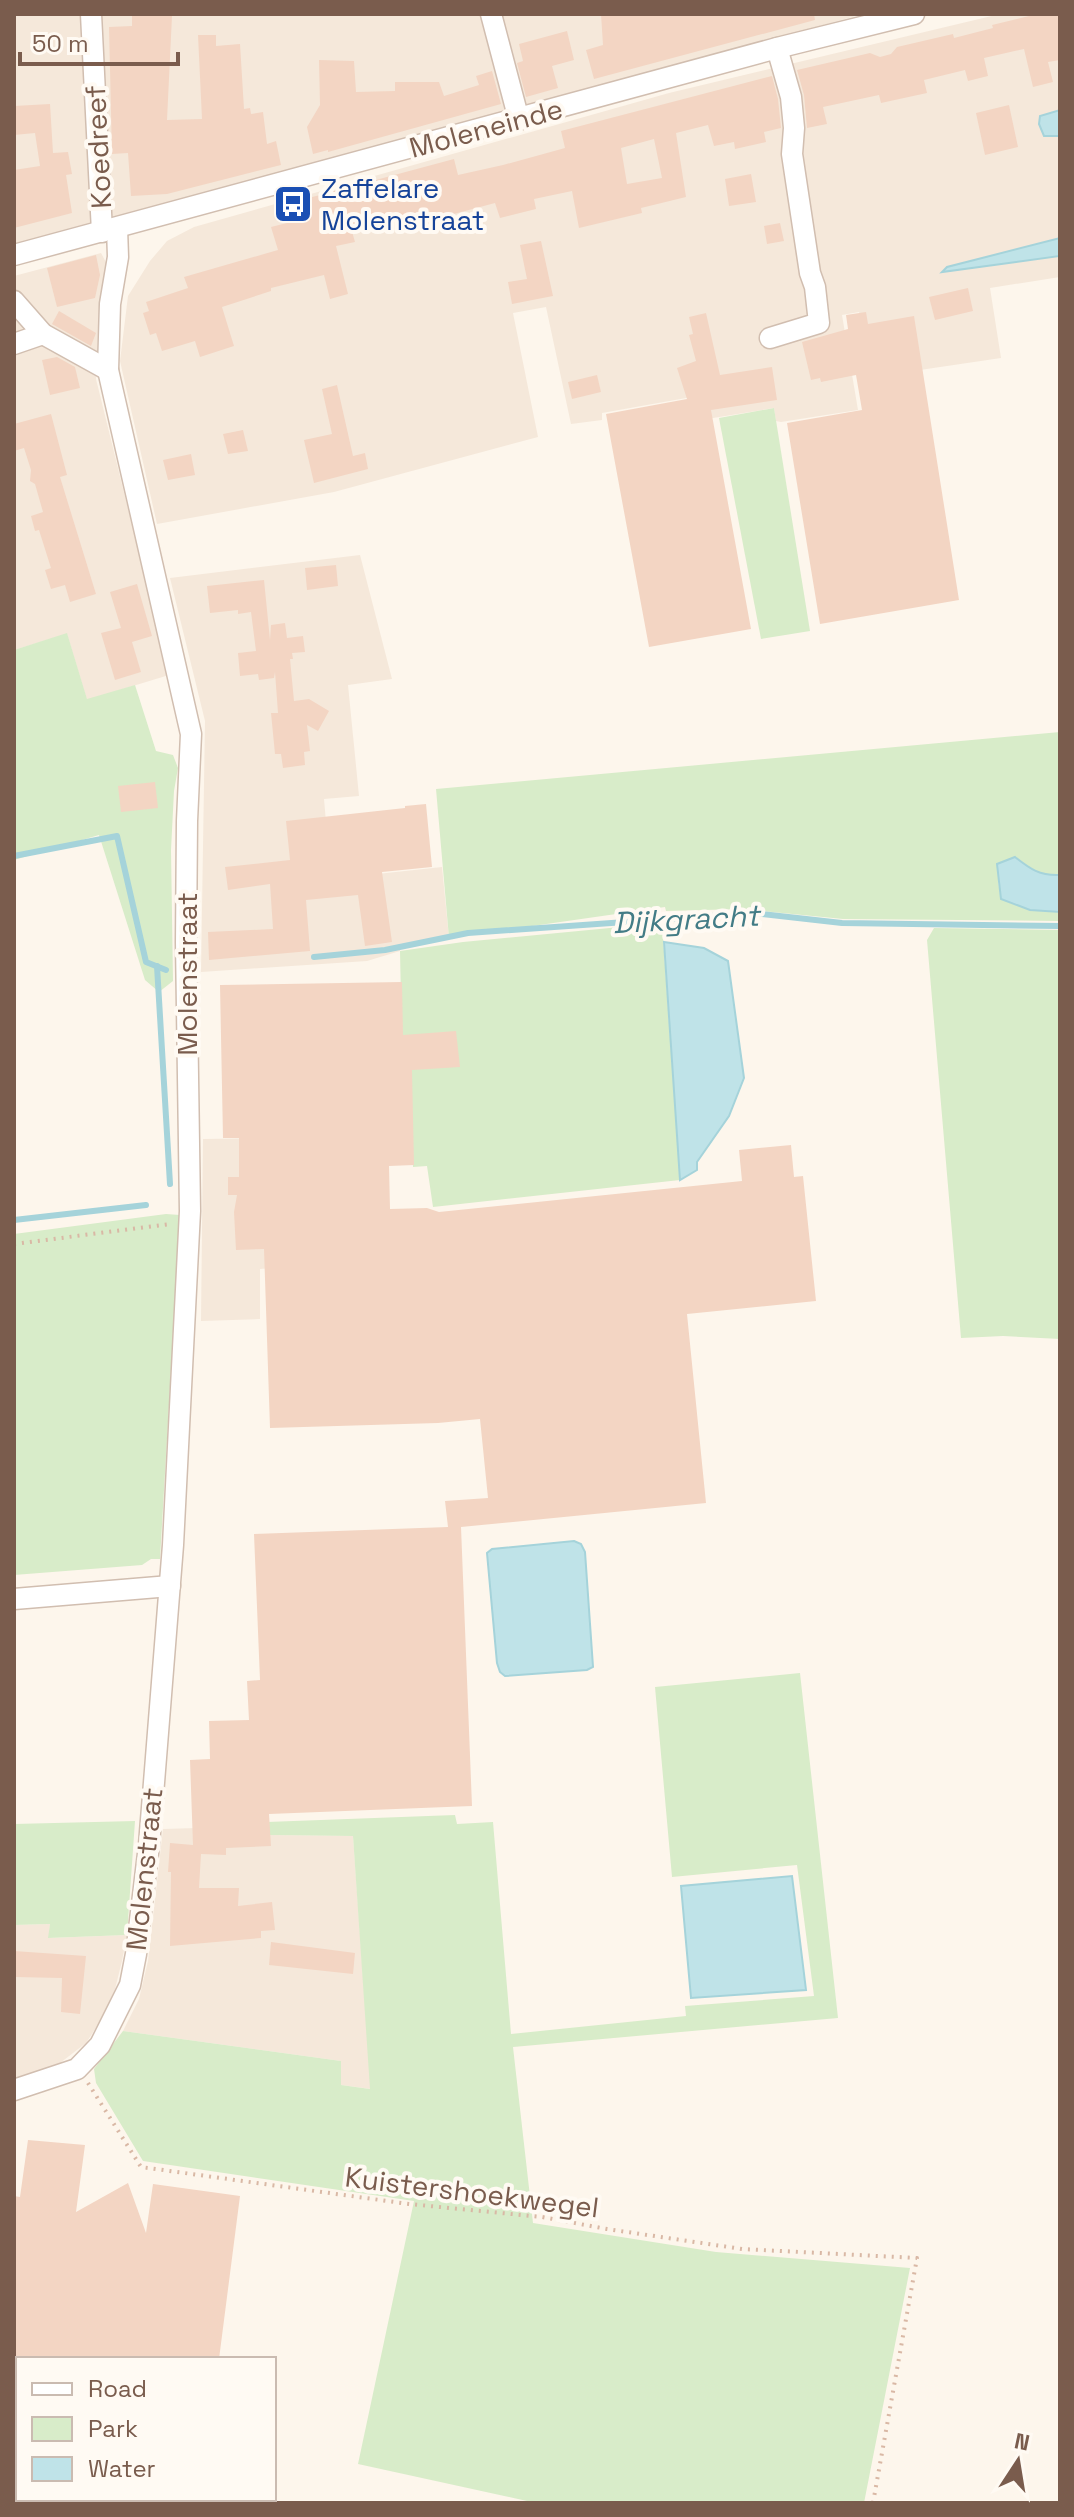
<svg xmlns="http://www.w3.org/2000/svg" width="1074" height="2517" viewBox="0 0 1074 2517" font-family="'Space Grotesk',sans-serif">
<rect width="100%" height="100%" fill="#fdf6ec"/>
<g fill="#f5e8da">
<path d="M 14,14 L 863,14 L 14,248 Z"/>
<path d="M 1000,14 L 1060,14 L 1060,277 L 990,288 L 1001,358 L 920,370 L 862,323 L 859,312 L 842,315 L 858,410 L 781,422 L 776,421 L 774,408 L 707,419 L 703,395 L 602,413 L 602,420 L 571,424 L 546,307 L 513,313 L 538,437 L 334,492 L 157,524 L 120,361 L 128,296 L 150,261 L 167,241 L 194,227 L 669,93 Z"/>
<path d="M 101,253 L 108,266 L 98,326 L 96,379 L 169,675 L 87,700 L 67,634 L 14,650 L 14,276 Z"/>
<path d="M 360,555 L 392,679 L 348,685 L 359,796 L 324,799 L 331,879 L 442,867 L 449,938 L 400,945 L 400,951 L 367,961 L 201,972 L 205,721 L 170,578 Z"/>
<path d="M 275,1138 L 286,1267 L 260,1269 L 260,1319 L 201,1321 L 203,1139 Z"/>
<path d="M 267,1826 L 268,1835 L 353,1836 L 371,2089 L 341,2085 L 341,2061 L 123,2031 L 139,1999 L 148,1961 L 163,1829 Z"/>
<path d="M 50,1924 L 49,1938 L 127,1935 L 122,1961 L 115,1989 L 101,2020 L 86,2043 L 60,2063 L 14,2079 L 14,1925 Z"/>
</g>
<g fill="#d8ecc9">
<path d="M 774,408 L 810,631 L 761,639 L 719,418 Z"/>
<path d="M 67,633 L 87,699 L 135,685 L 156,751 L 173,755 L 178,768 L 174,791 L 171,850 L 173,981 L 159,992 L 145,980 L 99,835 L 14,860 L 14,650 Z"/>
<path d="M 1060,732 L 1060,875 C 1039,876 1018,867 997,864 L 999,888 L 1030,910 L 1060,912 L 1060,921 L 843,919 L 742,909 L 666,911 L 665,907 L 449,938 L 436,789 Z"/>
<path d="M 662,923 L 680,1180 L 433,1207 L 427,1166 L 413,1167 L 408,1048 L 402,1048 L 400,951 L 463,942 Z"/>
<path d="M 934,928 L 1060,930 L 1060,1339 L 1003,1336 L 961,1338 L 927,940 Z"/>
<path d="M 166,1214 L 180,1215 L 160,1559 L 151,1559 L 142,1565 L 14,1575 L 14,1234 Z"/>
<path d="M 800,1673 L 838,2018 L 513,2047 L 533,2223 L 716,2252 L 910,2268 L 864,2503 L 536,2503 L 358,2464 L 414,2201 L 143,2161 L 96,2083 L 94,2069 L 123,2031 L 341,2061 L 341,2085 L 370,2089 L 353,1836 L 267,1835 L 267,1822 L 455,1815 L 457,1824 L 493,1822 L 511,2034 L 686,2016 L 685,2006 L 814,1996 L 797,1865 L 672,1877 L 655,1687 Z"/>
<path d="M 135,1821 L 127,1935 L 48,1938 L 50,1924 L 14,1925 L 14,1824 Z"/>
</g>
<g fill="#bfe3e8" stroke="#a5d3da" stroke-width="2">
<path d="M 1060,110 L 1060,136 L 1044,136 L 1039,124 L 1040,116 Z"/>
<path d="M 1060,238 L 1060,256 L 942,272 L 947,267 Z"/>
<path d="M 1015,857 C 1030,869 1040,876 1060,875 L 1060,912 L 1030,910 L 1001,899 L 997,864 Z"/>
<path d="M 664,942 L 704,948 L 728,961 L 744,1078 L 729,1116 L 697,1162 L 697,1170 L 680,1180 Z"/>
<path d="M 574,1541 L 581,1544 L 585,1552 L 593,1667 L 587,1670 L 505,1676 L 500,1672 L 497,1663 L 487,1553 L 492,1549 Z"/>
<path d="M 792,1876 L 806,1990 L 691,1998 L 681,1886 Z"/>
</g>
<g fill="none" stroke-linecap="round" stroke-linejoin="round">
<g stroke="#a5d3da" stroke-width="6">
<path d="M 14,856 L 117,836 L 146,962 L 166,970"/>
<path d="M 314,957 L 385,950 L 468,933 L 754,913 L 842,923 L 1060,926"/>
<path d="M 157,966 L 170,1184"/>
<path d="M 14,1220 L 146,1205"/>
</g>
</g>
<g fill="#f3d5c3" fill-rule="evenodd">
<path d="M 601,14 L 814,14 L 815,20 L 594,79 L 586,50 L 603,45 Z"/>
<path d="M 1037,14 L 1060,14 L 1060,60 L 1048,62 L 1053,82 L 1033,87 L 1024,49 L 984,58 L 988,76 L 968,81 L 965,70 L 924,80 L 927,93 L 881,103 L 879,95 L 823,107 L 827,124 L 807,128 L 804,95 L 797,70 L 870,53 L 880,57 L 891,54 L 897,47 L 953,34 L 954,38 L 993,28 L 992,25 Z"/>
<path d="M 132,15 L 172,16 L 167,120 L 202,119 L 198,35 L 216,35 L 216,46 L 240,44 L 244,109 L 250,108 L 251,114 L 263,112 L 267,144 L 276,141 L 281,165 L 167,194 L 131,196 L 128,153 L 112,154 L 109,27 L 132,26 Z"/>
<path d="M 567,31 L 574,60 L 552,66 L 558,88 L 526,97 L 517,63 L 523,61 L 519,44 Z"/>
<path d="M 319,60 L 354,61 L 356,92 L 395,91 L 395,82 L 439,82 L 444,96 L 479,85 L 476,76 L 492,71 L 501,104 L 328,152 L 328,150 L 313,154 L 307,127 L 320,105 Z"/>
<path d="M 772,76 L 778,99 L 781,128 L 764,132 L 766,142 L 735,149 L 734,142 L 714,146 L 708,125 L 676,133 L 686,197 L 641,208 L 642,213 L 579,228 L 572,191 L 534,199 L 536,209 L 500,218 L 495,203 L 435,219 L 436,224 L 404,232 L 400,215 L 351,228 L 355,242 L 336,246 L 348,294 L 330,299 L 324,275 L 271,288 L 271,291 L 222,307 L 234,346 L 200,357 L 195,341 L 162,351 L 156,333 L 150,335 L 143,313 L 149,311 L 146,302 L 188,288 L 184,277 L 278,250 L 271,227 L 295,221 L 290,203 L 454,159 L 458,175 L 503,165 L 565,148 L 561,131 ZM 654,139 L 662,178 L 627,184 L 621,148 Z"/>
<path d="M 50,104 L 53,153 L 68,152 L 72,174 L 66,175 L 72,213 L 14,228 L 14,170 L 40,166 L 35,133 L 14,135 L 14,106 Z"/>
<path d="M 1009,105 L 1018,147 L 985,155 L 976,113 Z"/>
<path d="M 751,174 L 756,202 L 729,206 L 725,179 Z"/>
<path d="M 780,223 L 784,241 L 767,244 L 764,226 Z"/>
<path d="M 541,241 L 553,296 L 512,304 L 508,282 L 527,279 L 520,245 Z"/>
<path d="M 96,255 L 100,275 L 95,298 L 57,307 L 47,268 Z"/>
<path d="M 968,288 L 973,311 L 935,320 L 929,297 Z"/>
<path d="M 59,311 L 96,333 L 91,346 L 52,324 Z"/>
<path d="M 866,312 L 868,324 L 914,316 L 959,600 L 820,624 L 787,423 L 862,410 L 856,375 L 821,382 L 820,378 L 811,380 L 802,342 L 848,329 L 846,315 Z"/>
<path d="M 706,313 L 720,375 L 772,367 L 777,400 L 711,410 L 751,629 L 649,647 L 606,414 L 687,399 L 677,368 L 696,361 L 689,335 L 693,334 L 689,317 Z"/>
<path d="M 57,357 L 75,367 L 80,388 L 50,395 L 42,360 Z"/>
<path d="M 597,375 L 601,392 L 572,399 L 568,382 Z"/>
<path d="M 337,385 L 353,456 L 365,453 L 368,469 L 314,483 L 304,440 L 332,434 L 322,389 Z"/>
<path d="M 51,414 L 67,475 L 60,477 L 96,594 L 70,602 L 65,585 L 51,589 L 45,570 L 51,568 L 39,530 L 35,531 L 31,516 L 43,512 L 35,484 L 30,481 L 31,470 L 24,448 L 14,451 L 14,424 Z"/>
<path d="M 243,430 L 248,451 L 228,454 L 223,434 Z"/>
<path d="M 191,454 L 195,475 L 168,480 L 163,460 Z"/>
<path d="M 336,565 L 338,586 L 307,590 L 305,568 Z"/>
<path d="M 264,580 L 270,640 L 271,625 L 285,623 L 287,638 L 303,636 L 305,652 L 292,653 L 293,659 L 290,659 L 294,701 L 309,699 L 329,711 L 318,731 L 307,725 L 310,751 L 304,752 L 305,765 L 283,768 L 281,754 L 275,754 L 271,713 L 278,713 L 275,672 L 274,678 L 259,680 L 258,674 L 240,676 L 238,653 L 256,651 L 251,612 L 238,614 L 238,610 L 210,613 L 207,586 Z"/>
<path d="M 137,584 L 152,636 L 132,642 L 141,672 L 115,680 L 101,633 L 121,628 L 110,592 Z"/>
<path d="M 155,782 L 158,808 L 121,812 L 118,786 Z"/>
<path d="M 426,804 L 432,867 L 382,872 L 392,942 L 365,946 L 358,895 L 306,900 L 310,951 L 209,960 L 208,932 L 273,929 L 270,884 L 228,890 L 225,867 L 290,860 L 286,821 L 405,808 L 405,806 Z"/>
<path d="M 402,982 L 403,1035 L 456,1031 L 460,1067 L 412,1070 L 414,1165 L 389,1166 L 390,1209 L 427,1208 L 439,1212 L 742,1181 L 739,1150 L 791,1145 L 794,1177 L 803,1176 L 816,1301 L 687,1314 L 706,1503 L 461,1527 L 472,1806 L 269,1814 L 271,1846 L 226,1848 L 226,1855 L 201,1854 L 199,1888 L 239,1888 L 238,1906 L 272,1902 L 275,1930 L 261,1931 L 261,1938 L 170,1946 L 171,1872 L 168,1872 L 170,1843 L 193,1845 L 190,1760 L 210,1759 L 209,1721 L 249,1720 L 247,1681 L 260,1680 L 254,1534 L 448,1527 L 445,1501 L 488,1498 L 480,1419 L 438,1423 L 270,1428 L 264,1249 L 236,1250 L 234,1212 L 237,1195 L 228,1195 L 228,1177 L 239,1177 L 239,1138 L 223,1138 L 220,985 Z"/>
<path d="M 271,1942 L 355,1953 L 353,1974 L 269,1965 Z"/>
<path d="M 14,1951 L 86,1956 L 80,2014 L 61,2012 L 62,1978 L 14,1977 Z"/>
<path d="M 28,2140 L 85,2145 L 76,2212 L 128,2183 L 146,2233 L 153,2184 L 240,2196 L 219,2359 L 14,2359 L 14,2196 L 20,2197 Z"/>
</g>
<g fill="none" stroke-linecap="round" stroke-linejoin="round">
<g stroke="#d1beb0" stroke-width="23">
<g id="minor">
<path d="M 91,14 L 102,232"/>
<path d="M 491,14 L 519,120"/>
<path d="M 14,255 L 777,48 L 914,14"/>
<path d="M 14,301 L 43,334 L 108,370"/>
<path d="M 770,338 L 819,323 L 815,287 L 810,273 L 792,154 L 794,128 L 791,97 L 777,48"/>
<path d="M 14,344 L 43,334"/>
<path d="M 14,1599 L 170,1586"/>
<path d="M 14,2090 L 77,2069 L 100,2045 L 130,1985 L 136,1954 L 149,1845 L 173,1545 L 190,1211 L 186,942 L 187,821 L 191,734 L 108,370 L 110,304 L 118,257 L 117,228"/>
</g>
</g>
<g stroke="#d9b8a5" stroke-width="4" stroke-dasharray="2 6" stroke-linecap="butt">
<path d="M 14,1244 L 170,1224"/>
<path d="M 88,2083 L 141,2167 L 409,2204 L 542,2217 L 607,2229 L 742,2249 L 917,2258 L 873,2503"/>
</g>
<use href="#minor" stroke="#fff" stroke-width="20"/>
</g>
<defs>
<g id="bus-square" transform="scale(2)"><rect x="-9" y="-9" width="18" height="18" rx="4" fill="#1a4fb4" stroke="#fffaf3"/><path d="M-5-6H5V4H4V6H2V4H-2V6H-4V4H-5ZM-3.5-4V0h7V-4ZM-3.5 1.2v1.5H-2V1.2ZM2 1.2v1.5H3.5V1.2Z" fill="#fff"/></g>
</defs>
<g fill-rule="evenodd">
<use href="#bus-square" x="293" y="204"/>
</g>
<g text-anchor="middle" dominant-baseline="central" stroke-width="8" stroke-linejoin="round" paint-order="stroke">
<g font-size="28" fill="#7a5c4d" stroke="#fffaf3">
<text transform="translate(486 128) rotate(-15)">Moleneinde</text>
<text transform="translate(98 147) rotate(-93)">Koedreef</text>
<text transform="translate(187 974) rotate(-90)">Molenstraat</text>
<text transform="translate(144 1869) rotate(-84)">Molenstraat</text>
<text transform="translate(472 2192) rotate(7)">Kuistershoekwegel</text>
</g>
<g font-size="28" fill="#164399" stroke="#fffaf3" text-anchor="start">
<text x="321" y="188">Zaffelare<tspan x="321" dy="32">Molenstraat</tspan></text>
</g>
<g font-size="30" font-style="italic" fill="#437c86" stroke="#fffaf3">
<text transform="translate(686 919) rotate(-3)">Dijkgracht</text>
</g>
</g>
<rect width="1074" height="2517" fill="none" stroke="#7a5c4d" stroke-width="32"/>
<rect x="16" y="2357" width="260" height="144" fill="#fffaf3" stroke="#cabbb1" stroke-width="2"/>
<rect x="32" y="2383" width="40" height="12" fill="#ffffff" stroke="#cabbb1" stroke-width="2"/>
<text x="88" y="2397" font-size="24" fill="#7a5c4d">Road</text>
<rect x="32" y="2417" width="40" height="24" fill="#d8ecc9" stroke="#cabbb1" stroke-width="2"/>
<text x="88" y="2437" font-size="24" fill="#7a5c4d">Park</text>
<rect x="32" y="2457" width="40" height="24" fill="#bfe3e8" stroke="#cabbb1" stroke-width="2"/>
<text x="88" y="2477" font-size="24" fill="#7a5c4d">Water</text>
<g transform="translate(1018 2461) rotate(12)" stroke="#fffaf3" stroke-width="6" paint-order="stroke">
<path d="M0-6L14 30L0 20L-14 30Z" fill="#7a5c4d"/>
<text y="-12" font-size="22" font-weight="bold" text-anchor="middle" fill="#7a5c4d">N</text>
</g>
<path d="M20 52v12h158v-12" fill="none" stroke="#7a5c4d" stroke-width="4"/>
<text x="32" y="52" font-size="24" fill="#7a5c4d" stroke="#fffaf3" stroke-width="6" paint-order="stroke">50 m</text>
</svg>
